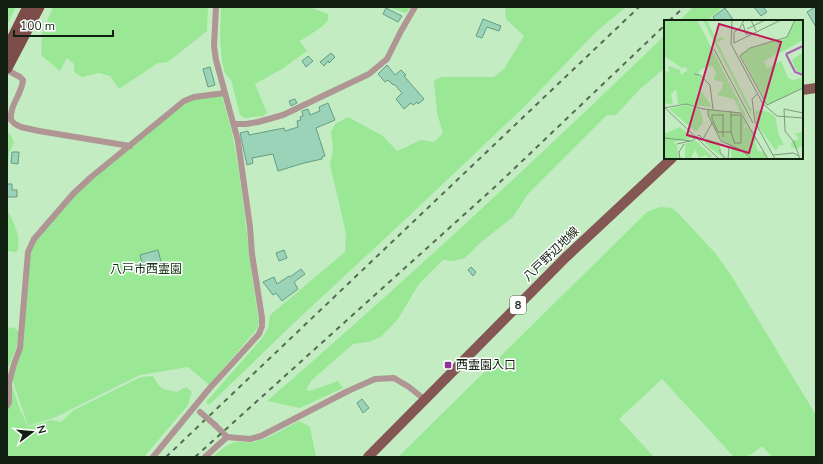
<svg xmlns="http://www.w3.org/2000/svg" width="823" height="464" viewBox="0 0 823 464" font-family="'Nunito Sans','Noto Sans JP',sans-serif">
<rect width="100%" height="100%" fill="#c4ecc2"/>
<g fill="#9ae896">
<path d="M 7,7 L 16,7 L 7,25 Z"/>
<path d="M 53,7 L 208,7 L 207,31 L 168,62 L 158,63 L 119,89 L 110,76 L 99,73 L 82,77 L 74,72 L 74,64 L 67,58 L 60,71 L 41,55 L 42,34 Z"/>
<path d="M 221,7 L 309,7 L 328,14 L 328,20 L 322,27 L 300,41 L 307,51 L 282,69 L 255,84 L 267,113 L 263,116 L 245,118 L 240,115 L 231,80 L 225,73 L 222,62 L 220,39 Z"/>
<path d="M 388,7 L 411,7 L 406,13 Z"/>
<path d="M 505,7 L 626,7 L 596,32 L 525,106 L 408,217 L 295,322 L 209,405 L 206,402 L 263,337 L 268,328 L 270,315 L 345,252 L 346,233 L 330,165 L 333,150 L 331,132 L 335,124 L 348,117 L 383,136 L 397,151 L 421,140 L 434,142 L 443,133 L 437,113 L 434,80 L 442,77 L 494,77 L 504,69 L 524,36 L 506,19 Z"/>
<path d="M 693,7 L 723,7 L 709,19 L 710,21 L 679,21 Z"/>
<path d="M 665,35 L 665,68 L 640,89 L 616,115 L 607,115 L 528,194 L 513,217 L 480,243 L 465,258 L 454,261 L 443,260 L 419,284 L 398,319 L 382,336 L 369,342 L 353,344 L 312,380 L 306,390 L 310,391 L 338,381 L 343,388 L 300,408 L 267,401 C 403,283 536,160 665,35 Z"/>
<path d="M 222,96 C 226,111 231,127 234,143 C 245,200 248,258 258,315 L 259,322 L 257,329 L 209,385 L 188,367 L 140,375 L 56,417 L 28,426 L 12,379 L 23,344 L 29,257 L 37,238 L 73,197 L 93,178 L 136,144 L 186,102 L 191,99 Z"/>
<path d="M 7,133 L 10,134 L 14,142 L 9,153 L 8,166 L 7,170 Z"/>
<path d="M 660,207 L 672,208 L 677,212 L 716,254 L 731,275 L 816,415 L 816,457 L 772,457 L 762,446 C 752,455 748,457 734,457 L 662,379 L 619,419 L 654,457 L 398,457 L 642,217 L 647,212 Z"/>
<path d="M 7,210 C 15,224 20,234 18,251 L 15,252 L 7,251 Z"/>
<path d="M 14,327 L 19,332 L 16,349 L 7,370 L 19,407 L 28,427 L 51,420 L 61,422 L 74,410 L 141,377 L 153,376 C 160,389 162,389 177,392 L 186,387 L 192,392 L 188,405 L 144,457 L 7,457 L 7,329 Z"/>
<path d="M 299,421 L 310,427 L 316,457 L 213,457 C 219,451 227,444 236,442 C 243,441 250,444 257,441 C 272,437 286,427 299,421 Z"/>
</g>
<g fill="#9ad3b8" stroke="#659c83">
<path d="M 754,7 L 763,7 L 767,12 L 761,16 Z"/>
<path d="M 815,7 L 816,7 L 816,27 L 807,12 Z"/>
<path d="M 386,8 L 402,16 L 398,22 L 383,14 Z"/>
<path d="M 725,8 L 734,21 L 716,21 L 713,17 Z"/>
<path d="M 483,19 L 501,26 L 499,31 L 487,27 L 482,38 L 476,36 Z"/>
<path d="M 331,53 L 335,57 L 329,63 L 328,61 L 324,66 L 320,62 Z"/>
<path d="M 308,56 L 313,61 L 306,67 L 302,61 Z"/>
<path d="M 387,65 L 395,75 L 401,70 L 406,75 L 404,76 L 424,99 L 418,104 L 417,102 L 413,105 L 411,103 L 404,109 L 396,99 L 402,93 L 394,84 L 393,85 L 388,80 L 385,82 L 378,74 Z"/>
<path d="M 210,67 L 215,85 L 208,87 L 203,69 Z"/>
<path d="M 295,99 L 297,103 L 291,106 L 289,101 Z"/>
<path d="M 328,103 L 335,120 L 316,128 L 325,156 L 322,157 L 322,159 L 304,163 L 278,171 L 273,154 L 252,158 L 253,163 L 247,165 L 240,133 L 248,131 L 249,135 L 284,128 L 285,131 L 298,127 L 297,121 L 301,120 L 300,117 L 303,116 L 302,111 L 308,109 L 310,115 L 320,111 L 319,107 Z"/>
<path d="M 12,152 L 19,152 L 18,164 L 11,163 Z"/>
<path d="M 7,184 L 12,184 L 12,190 L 17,190 L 17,197 L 7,197 Z"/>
<path d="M 158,250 L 162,266 L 144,271 L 140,255 Z"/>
<path d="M 284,250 L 287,258 L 279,261 L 276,253 Z"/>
<path d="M 471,267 L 476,272 L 473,276 L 468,270 Z"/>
<path d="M 301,269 L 305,274 L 294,282 L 298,289 L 282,301 L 276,293 L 273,295 L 263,282 L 274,277 L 277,284 L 289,276 L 290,277 Z"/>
<path d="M 362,399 L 369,408 L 363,413 L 357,403 Z"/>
</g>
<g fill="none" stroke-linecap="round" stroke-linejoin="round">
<g stroke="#af9593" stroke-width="6">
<path d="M 7,70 L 20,77 L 23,80 C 22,94 9,106 11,120 L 15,124 L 21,127 L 39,131 L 130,146"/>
<path d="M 234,124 L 246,124 L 258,122 L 283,115 L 369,74 L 387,59 L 401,31 L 415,7"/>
<path d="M 7,406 L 9,402 L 9,383 L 14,364 L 20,348 L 28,252 L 34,239 L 73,194 L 90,178 L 184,101 L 194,97 L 225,93"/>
<path d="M 215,425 L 227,437"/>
<path d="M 153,457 L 209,389 L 259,334 L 262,326 L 262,318 L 252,254 L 250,227 L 238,141 L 216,60 L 214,46 L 216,7"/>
<path d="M 205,457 L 227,437 L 250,439 L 261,436 L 348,391 L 375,379 L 394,378 L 409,387 L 424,399"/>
</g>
<g stroke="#845754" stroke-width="10">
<path d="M 802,90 L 816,88"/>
<path d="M 368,457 L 565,258 L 672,158"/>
</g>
<g stroke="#7c4c49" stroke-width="11">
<path d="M 7,49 L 28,7"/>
<path d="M 7,68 L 39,7"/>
</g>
<g stroke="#546b52" stroke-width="2" stroke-dasharray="5 5" stroke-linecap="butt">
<path d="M 669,21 L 684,7"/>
<path d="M 166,457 L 639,7"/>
<path d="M 195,457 L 497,185 L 665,25"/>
</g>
<path stroke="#af9593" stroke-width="6" d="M 200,412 L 215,425"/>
</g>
<rect fill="#8f319a" stroke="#fff" stroke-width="1.5" x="444" y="361" width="8" height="8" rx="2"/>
<g text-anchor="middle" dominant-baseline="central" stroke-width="3" stroke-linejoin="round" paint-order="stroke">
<rect fill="#fff" stroke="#596358" stroke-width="1" x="510" y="296" width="16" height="18" rx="3"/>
<g font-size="11" font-weight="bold" fill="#122011">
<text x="518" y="305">8</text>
</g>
<g font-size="12" fill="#122011" stroke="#fff">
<text transform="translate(551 254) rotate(-44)">八戸野辺地線</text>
</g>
<g font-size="12" fill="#133613" stroke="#fff">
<text x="146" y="269">八戸市西霊園</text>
</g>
<g font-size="12" fill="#122011" stroke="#fff" text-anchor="start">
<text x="456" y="365">西霊園入口</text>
</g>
</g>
<g transform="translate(664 20)">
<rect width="139" height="139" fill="#c4ecc2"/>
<path d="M 0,0 L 33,0 L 86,103 L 76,91 L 70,79 L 53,75 L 58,68 L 59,62 L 50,60 L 52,52 L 48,46 L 37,49 L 34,54 L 40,61 L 33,73 L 34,75 L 38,72 L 48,87 L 14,84 L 12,69 L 7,74 L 9,85 L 0,83 L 0,50 L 5,53 L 4,47 L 6,46 L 16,50 L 17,55 L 23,51 L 22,47 L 18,48 L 0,36 ZM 39,0 L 43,1 L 53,20 L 56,17 L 61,19 L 53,22 L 87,89 L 88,84 L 87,95 ZM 131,0 L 139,0 L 139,20 L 116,33 L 113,30 L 113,34 L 100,41 L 103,48 L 117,41 L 124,58 L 129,60 L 139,57 L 139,68 L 104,85 L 76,34 L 86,28 L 123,18 ZM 139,32 L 139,53 L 136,53 L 132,50 L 128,40 ZM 21,85 L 35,89 L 38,95 L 39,103 L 32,112 L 5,89 ZM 44,89 L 75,93 L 83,102 L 79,109 L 83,105 L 93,120 L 91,122 L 94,131 L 100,132 L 103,139 L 67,139 L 67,126 L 58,121 L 44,94 ZM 95,90 L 105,92 L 112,98 L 114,113 L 120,125 L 115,125 L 112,131 L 93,105 L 91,91 ZM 16,107 L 30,118 L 9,122 L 13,125 L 15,139 L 0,139 L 0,114 ZM 139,111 L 139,126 L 132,129 L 127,127 L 128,121 L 135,119 L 131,114 ZM 43,119 L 57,123 L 55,131 L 61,139 L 46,128 L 41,122 ZM 31,120 L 48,136 L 48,137 L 44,138 L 42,135 L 35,138 L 31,130 L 27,138 L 21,139 L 21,124 Z" fill="#9ae896"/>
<path fill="none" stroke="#ad5fb6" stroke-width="2" d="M 122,34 L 131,52 L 139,55M 122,34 L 139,26"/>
<path fill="none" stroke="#7d9a7b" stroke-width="1" d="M 68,0 L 67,24 L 99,84 L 113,96 L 139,98M 80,0 L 76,8 L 70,12 L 70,23 L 117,0M 87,0 L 92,11M 131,0 L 123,17 L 86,28 L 76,36 L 103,85 L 139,68M 79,4 L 82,14 L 86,14M 83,9 L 101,0M 50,29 L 89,103M 30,54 L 36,55 L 46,65 L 49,89M 93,74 L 88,79 L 91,102 L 111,139M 0,87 L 55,139M 0,88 L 22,84 L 39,89 L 77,93 L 104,139M 44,89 L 44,95 L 57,121 L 77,130 L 88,139M 67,91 L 67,112 L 71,124M 59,95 L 59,117M 60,95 L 48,95 L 48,99 L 54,112 L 67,112M 67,95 L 77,95 L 77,123 L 71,123M 0,118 L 28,121 L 35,115 L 39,119 L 48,103M 13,124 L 26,121M 59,125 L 65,128 L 64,139M 56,129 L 56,132 L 62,139M 109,135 L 129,133 L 135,136M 16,139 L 15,132 L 20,124M 136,139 L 130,122 L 121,111 L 120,89 L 139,93"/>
<path fill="#c2185b" fill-opacity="0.15" stroke="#c2185b" stroke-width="2" d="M 55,4 L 117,22 L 85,133 L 23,115 Z"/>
<rect width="139" height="139" fill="none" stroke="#122011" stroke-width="2"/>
</g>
<rect width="823" height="464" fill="none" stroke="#122011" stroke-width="16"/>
<g transform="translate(32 432) rotate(74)" stroke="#ffffff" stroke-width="3" paint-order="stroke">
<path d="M0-3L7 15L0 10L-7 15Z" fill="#122011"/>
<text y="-6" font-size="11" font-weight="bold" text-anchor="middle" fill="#122011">N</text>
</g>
<path d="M14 30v6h99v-6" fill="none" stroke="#122011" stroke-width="2"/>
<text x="20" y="30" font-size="12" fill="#122011" stroke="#ffffff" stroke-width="3" paint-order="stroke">100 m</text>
</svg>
